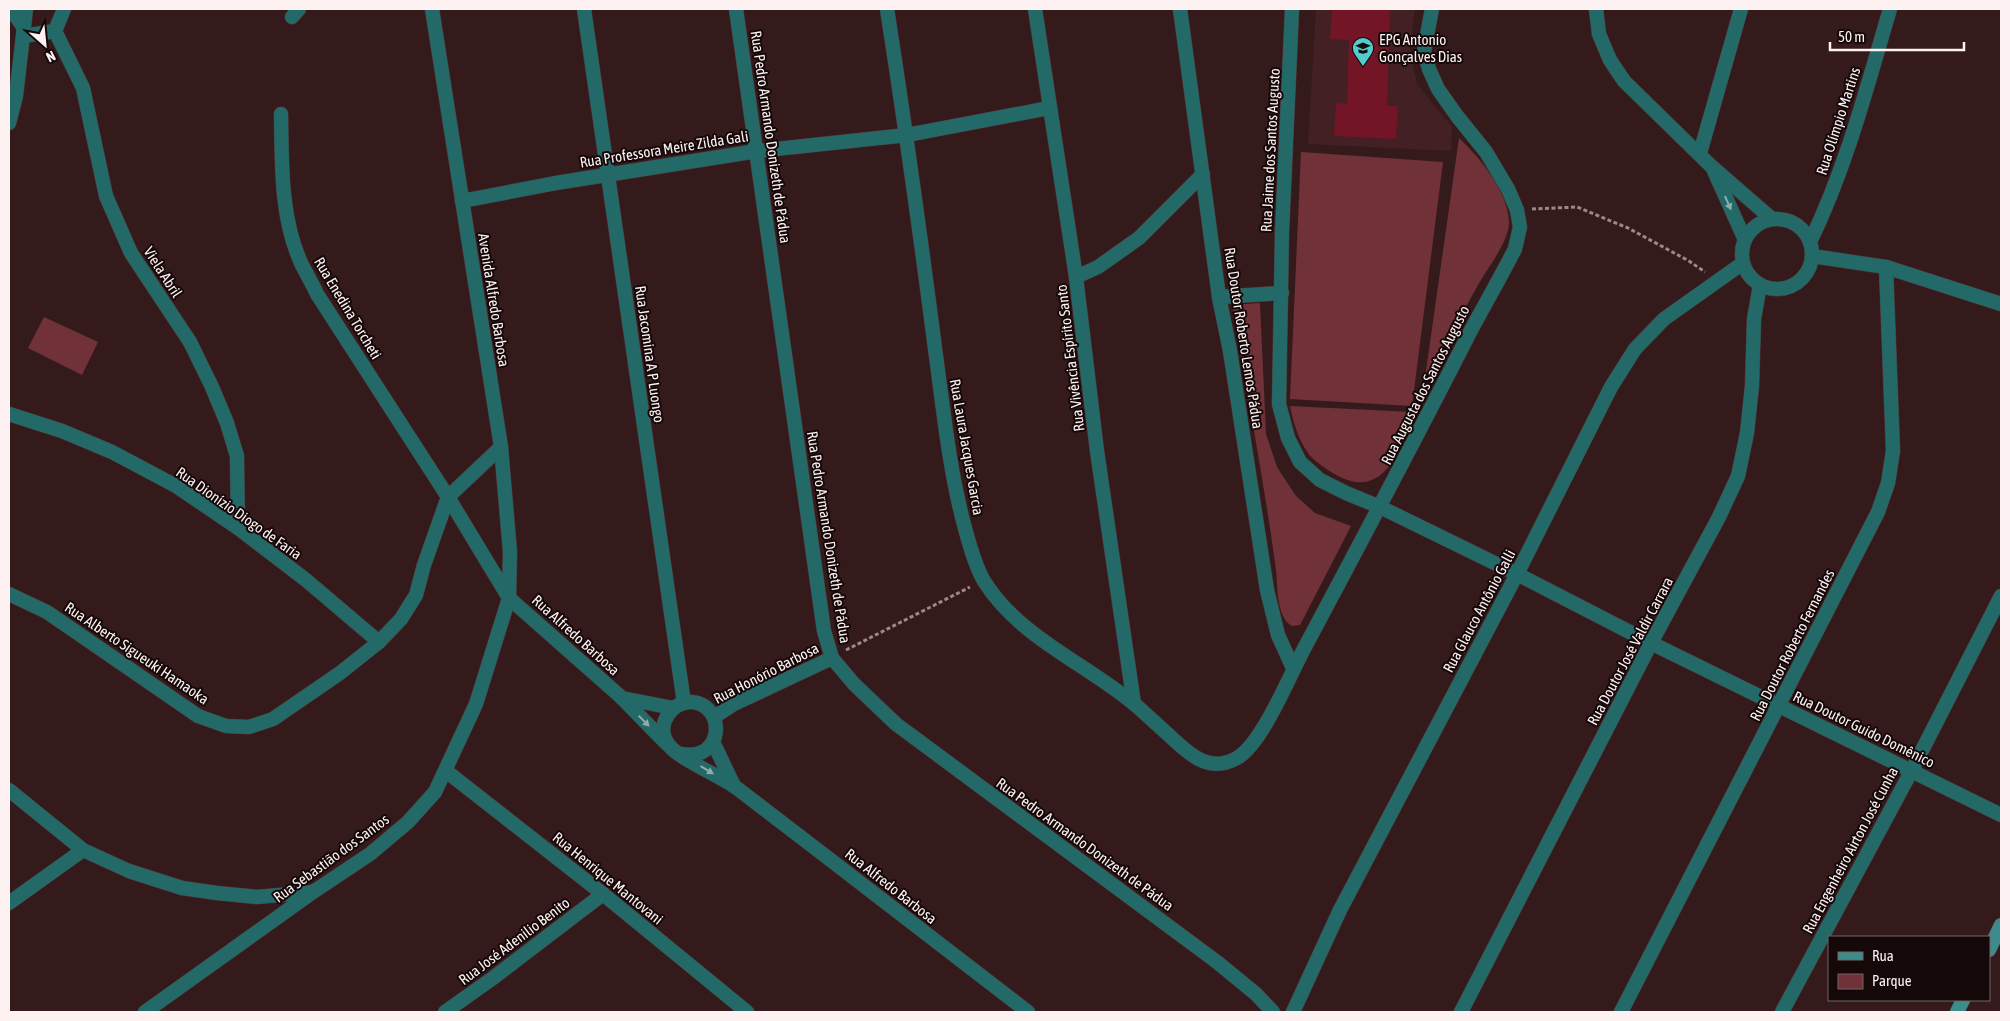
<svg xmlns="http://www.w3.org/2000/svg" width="2010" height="1021" viewBox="0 0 2010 1021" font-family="'Asap Condensed',sans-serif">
<rect width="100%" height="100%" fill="#351a1c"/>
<path fill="#432023" d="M 1316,9 L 1415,9 L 1410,50 L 1417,84 L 1452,127 L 1451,151 L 1308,144 Z"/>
<g fill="#703238">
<path d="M 1459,138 C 1480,158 1507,190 1509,221 C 1510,240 1487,269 1478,285 C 1461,316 1443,347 1425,378 Z"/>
<path d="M 1301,152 L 1443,162 L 1412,406 L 1290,399 Z"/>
<path d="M 1260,303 L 1266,434 L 1277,467 L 1296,496 L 1315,513 L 1351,526 L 1300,625 L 1292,626 C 1276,617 1278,587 1276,570 C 1264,481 1247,393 1232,305 Z"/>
<path d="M 44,317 L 98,342 L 82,375 L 28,348 Z"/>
<path d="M 1290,406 L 1412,412 L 1390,465 C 1370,491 1348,484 1325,468 C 1319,463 1312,459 1308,453 C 1298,439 1293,421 1290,406 Z"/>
</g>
<path fill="#741427" d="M 1332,9 L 1390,9 L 1387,106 L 1398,106 L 1396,139 L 1334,136 L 1336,103 L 1347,104 L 1349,40 L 1330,39 Z"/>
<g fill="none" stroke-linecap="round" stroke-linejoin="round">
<g stroke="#51383a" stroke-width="15">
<g id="minor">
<path d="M 11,9 L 24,28"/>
<path d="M 64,9 L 55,31 L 83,88 L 106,196 L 131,253 L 190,342 L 212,387 L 227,423 L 237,456 L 238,528"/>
<path d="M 584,9 L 684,703"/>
<path d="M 736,9 L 824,631 L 832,658 L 854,684 L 896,724 L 1217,962 L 1256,994 L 1273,1012"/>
<path d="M 887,9 C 905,124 921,240 936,356 C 944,415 950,475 966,532 C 971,549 975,566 984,581 C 1020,639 1090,665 1139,708 C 1150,718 1161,728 1172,738 C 1191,756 1210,773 1237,758 C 1263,743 1290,674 1306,645 C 1361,542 1416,438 1469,334 C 1484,306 1500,278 1515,249 L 1520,227 L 1517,210 L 1508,189 L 1486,152 L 1457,116 L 1438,89 L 1429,69 L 1424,51 L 1432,9"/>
<path d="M 1035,9 L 1076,277 L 1097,451 L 1134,704"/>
<path d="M 1180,9 L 1219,297 L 1230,351 L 1267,590 L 1278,635 L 1293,668"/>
<path d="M 1292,9 L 1282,232 L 1279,404 L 1288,438 L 1300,462 L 1320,480 L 1346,493 L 1380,507 L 1517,574 L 1651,643 L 2001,815"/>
<path d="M 1596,9 L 1599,34 L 1610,60 L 1624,81 L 1711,166 L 1772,219"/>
<path d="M 292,17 L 299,9"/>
<path d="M 24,36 L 55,31"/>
<path d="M 281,114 C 282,163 280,216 301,263 C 306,273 312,283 317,294 L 448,497 L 509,598 L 621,697 L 667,744"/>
<path d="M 9,123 L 16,96 L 26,9"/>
<path d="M 1700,153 L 1741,9"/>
<path d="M 1714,171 L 1745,240"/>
<path d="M 462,201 L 556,183 L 757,151 L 907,135 L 1049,108"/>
<circle cx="1777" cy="254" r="35"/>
<path d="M 1810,242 C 1846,168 1867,87 1890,9"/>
<path d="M 1812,256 L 1886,267 L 2001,304"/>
<path d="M 1076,277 L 1098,267 L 1139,238 L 1203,174"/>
<path d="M 1219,297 L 1282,293"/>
<path d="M 9,414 L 62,431 L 112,452 L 176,486 L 238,528 L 306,580 L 379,642"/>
<path d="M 9,594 L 47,612 L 198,716 L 226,726 L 249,727 L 273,719 L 340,673 L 379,642 L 401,619 L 416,595 L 424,565 L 448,497 L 501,447"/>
<path d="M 622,698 L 673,708"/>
<path d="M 714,717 L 734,704 L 832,658"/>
<path d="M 713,742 L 734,786"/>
<path d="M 681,754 C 725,762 726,705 692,702 C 671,701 655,726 668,744 C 678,759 721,776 738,789 C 835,863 932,938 1028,1012"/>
<path d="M 446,771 L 603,894 L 747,1012"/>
<path d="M 9,790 L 83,850 L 129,871 L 182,888 L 217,893 L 257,897 L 312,892"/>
<path d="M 9,903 L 83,850"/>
<path d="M 145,1012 L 313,892 L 370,854 L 408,822 L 435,792 L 476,704 L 509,598 L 510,552 L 501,447 L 432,9"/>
<path d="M 445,1012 L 493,978 L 603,894"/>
<path d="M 1293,1012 L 1340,910 L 1517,574 L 1611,387 L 1635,349 L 1664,319 L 1743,263"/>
<path d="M 1461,1012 L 1651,643 L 1719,517 L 1738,476 L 1747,433 L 1752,386 L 1754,319 L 1760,285"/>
<path d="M 1621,1012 L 1878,512 L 1888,483 L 1893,451 L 1886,267"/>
<path d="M 1782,1012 L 1912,770 L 2001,596"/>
</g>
</g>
<g stroke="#51383a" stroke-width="15">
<g id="secondary">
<path d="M 1989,950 L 2001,925"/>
<path d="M 1957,1012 L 1963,1000"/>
</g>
</g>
<g stroke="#9b8889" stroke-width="3" stroke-dasharray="4 2.5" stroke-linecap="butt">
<path d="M 1532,209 L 1577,207 L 1628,228 L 1689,261 L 1705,272"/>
<path d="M 846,650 L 970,587"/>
</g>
<use href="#minor" stroke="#236968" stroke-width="14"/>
<use href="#secondary" stroke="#3d8c8b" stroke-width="14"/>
</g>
<defs><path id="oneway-solid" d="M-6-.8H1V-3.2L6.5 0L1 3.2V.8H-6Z" transform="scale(1.25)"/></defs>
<g fill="#90adac">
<use href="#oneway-solid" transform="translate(1728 203) rotate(66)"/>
<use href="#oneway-solid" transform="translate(644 721) rotate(45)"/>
<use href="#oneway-solid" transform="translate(707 770) rotate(31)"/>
</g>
<defs>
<g id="school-pin" transform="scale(1.125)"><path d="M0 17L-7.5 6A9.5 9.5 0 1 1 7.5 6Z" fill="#53cdcb" stroke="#150809"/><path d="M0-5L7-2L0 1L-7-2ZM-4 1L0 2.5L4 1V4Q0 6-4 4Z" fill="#111"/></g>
</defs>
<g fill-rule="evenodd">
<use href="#school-pin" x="1363" y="48"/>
</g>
<g text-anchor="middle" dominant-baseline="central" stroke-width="4" stroke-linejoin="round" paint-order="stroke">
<g font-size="15" fill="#fdf1f1" stroke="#150809" text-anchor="start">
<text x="1379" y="39">EPG Antonio<tspan x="1379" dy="17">Gonçalves Dias</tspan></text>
</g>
<g font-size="15" fill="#fdf1f1" stroke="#150809">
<text transform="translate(1838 121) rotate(-72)">Rua Olímpio Martins</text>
<text transform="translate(771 137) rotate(82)">Rua Pedro Armando Donizeth de Pádua</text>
<text transform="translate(664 149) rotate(-9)">Rua Professora Meire Zilda Gali</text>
<text transform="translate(1270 150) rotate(-87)">Rua Jaime dos Santos Augusto</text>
<text transform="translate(163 272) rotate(57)">Viela Abril</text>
<text transform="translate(494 300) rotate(81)">Avenida Alfredo Barbosa</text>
<text transform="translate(348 308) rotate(59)">Rua Enedina Torcheti</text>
<text transform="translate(1244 338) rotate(81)">Rua Doutor Roberto Lemos Pádua</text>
<text transform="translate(650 354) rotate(82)">Rua Jacomina A P Luongo</text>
<text transform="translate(1070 358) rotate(-97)">Rua Vivência Espírito Santo</text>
<text transform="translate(1425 385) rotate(-63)">Rua Augusta dos Santos Augusto</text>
<text transform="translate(967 447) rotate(80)">Rua Laura Jacques Garcia</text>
<text transform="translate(239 513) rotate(35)">Rua Dionízio Diogo de Faria</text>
<text transform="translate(829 537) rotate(81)">Rua Pedro Armando Donizeth de Pádua</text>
<text transform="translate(1479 611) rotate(-62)">Rua Glauco Antônio Galli</text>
<text transform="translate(576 635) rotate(42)">Rua Alfredo Barbosa</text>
<text transform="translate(1792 645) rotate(-63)">Rua Doutor Roberto Fernandes</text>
<text transform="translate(1630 651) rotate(-62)">Rua Doutor José Valdir Carrara</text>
<text transform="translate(137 653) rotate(34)">Rua Alberto Sigueuki Hamaoka</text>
<text transform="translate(766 673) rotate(-27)">Rua Honório Barbosa</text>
<text transform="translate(1864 729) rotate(26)">Rua Doutor Guido Domênico</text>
<text transform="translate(1085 844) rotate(36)">Rua Pedro Armando Donizeth de Pádua</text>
<text transform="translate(1850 850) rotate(-62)">Rua Engenheiro Airton José Cunha</text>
<text transform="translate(331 858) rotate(-36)">Rua Sebastião dos Santos</text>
<text transform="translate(608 878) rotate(39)">Rua Henrique Mantovani</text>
<text transform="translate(891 886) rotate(38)">Rua Alfredo Barbosa</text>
<text transform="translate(514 941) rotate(-37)">Rua José Adenilio Benito</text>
</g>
</g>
<rect width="2010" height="1021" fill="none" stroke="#fdf1f1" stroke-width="20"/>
<rect x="1828" y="936" width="162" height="65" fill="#150809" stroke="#726566"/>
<rect x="1838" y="952" width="25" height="8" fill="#3d8c8b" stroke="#726566"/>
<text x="1872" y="961" font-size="15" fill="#fdf1f1">Rua</text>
<rect x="1838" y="974" width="25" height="15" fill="#703238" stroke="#726566"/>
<text x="1872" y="986" font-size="15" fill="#fdf1f1">Parque</text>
<g transform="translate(45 45) rotate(153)" stroke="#150809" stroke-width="4" paint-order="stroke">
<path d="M0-4L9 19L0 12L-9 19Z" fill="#fdf1f1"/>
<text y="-8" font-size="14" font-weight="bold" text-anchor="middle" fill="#fdf1f1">N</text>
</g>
<path d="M1830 42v8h134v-8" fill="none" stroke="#fdf1f1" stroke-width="2.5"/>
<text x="1838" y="42" font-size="15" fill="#fdf1f1" stroke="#150809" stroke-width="4" paint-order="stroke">50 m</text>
</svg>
